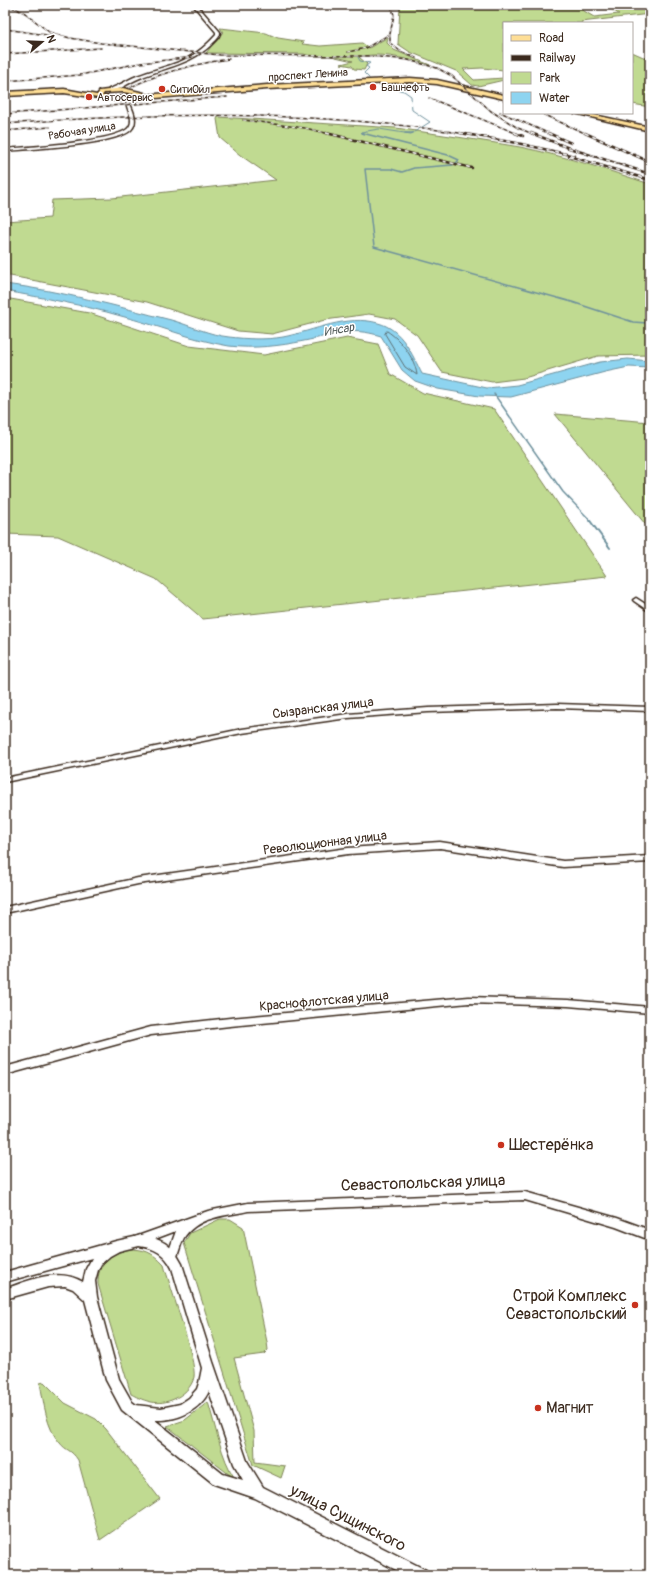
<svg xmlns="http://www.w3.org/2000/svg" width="655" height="1580" viewBox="0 0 655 1580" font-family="Pangolin,sans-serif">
<rect width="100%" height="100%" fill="#fff"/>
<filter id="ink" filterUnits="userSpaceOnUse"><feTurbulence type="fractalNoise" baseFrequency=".025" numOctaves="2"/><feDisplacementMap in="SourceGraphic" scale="8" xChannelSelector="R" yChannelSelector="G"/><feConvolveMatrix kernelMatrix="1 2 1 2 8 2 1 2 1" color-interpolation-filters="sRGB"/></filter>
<g filter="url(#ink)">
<g fill="#c0da91" stroke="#7e8258">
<path d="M 398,5 L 574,5 L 594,17 L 619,14 L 604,5 L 650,5 L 650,14 L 581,22 L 582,23 L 504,23 L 504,70 L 482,68 L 463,69 L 474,80 L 504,78 L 504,80 L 478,86 L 472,85 L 456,71 L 410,52 L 398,44 L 400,7 Z"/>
<path d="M 220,28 L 266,33 L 278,38 L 304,42 L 302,44 L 320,46 L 362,43 L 369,48 L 388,37 L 387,43 L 394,50 L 430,65 C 408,60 382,51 359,57 L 367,64 L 364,70 L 354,69 L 352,66 L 341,64 L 353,61 L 331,56 L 310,56 L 304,54 L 206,53 L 223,32 Z"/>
<path d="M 632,52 L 650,60 L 650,107 L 632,104 Z"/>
<path d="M 218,117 L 396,128 C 437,134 479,140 520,147 C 565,156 607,170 650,184 L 650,355 L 598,356 L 524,378 L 492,382 L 442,372 L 417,335 L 395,319 L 369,314 L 325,320 L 272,334 L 238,331 L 147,302 L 5,275 L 5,221 L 50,218 L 52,200 L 112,198 L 276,180 L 240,155 L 220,138 L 217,119 Z"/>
<path d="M 5,298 L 89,313 L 189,346 L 264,355 L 347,338 L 378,344 L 390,374 L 423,393 L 494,409 L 607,576 L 203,619 L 156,579 L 58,536 L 5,534 Z"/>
<path d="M 555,414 L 650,422 L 650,530 Z"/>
<path d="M 220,1219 L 230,1219 L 243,1227 L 267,1342 L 268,1350 L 264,1354 L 234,1358 L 254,1431 L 255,1462 L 285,1466 L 281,1478 L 253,1465 L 184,1243 L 190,1233 Z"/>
<path d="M 128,1249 C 145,1249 152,1252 164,1265 C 169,1284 197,1362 194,1377 C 192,1387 183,1395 174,1399 C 158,1406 146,1402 131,1394 L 98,1284 C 97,1263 110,1255 128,1249 Z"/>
<path d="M 44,1382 L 65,1403 L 96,1419 L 106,1429 L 160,1499 L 100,1540 L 78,1460 C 71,1449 66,1451 60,1443 C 46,1428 44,1403 40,1383 Z"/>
<path d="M 208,1402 C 216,1428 221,1457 235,1479 L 167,1426 L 185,1420 Z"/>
</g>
<path fill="#8ed4f0" stroke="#6d909c" d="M 5,284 C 61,291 116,306 171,320 C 189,325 210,335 229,337 C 246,339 266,340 283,337 C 314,331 347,314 378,323 C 402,329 412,354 422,374 L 487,388 L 517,385 L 600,362 L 628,359 L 650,361 L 650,368 L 629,367 L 605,372 L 511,397 L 479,396 L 438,389 L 415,381 L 402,370 L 381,336 C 349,326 335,335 304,341 C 280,346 253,349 229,346 C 192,340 157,325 121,316 C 83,305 44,298 5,291 Z"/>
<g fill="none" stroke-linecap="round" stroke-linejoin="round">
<path stroke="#5c6e72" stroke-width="1" d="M 387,331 C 401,340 415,358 417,375 L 405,367 L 385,334 Z"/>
<g stroke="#6d909c" stroke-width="1">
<path d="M 358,57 L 360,61 L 370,63 L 366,66 L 369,68 L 364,73 L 369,78"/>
<path d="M 364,134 L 361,132 L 379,129 L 411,134 L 430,122 L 412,110 L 411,96 L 404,91 L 395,89 L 395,82"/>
</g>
<g stroke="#6d909c" stroke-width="1.5">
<path d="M 362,133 L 448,155 L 459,160 L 456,163"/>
<path d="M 405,133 L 413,133"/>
<path d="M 453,165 L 414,168 L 402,172 L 391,169 L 365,169 L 374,247 L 572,302 L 633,322 L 647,323 L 650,325"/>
<path d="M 494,394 L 563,492 L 589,519"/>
</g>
<path stroke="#6d909c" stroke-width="2" d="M 588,518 L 610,548"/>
<g stroke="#3b2a1e" stroke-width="3">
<g id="minor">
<path d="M 636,598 L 650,607 L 650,612 L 634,601 L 633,600 Z"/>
<path d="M 557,704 L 650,707 L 650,711 L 557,708 L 428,712 L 348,718 L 242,733 L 5,782 L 5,778 L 242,729 L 348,714 L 428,708 Z"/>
<path d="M 440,842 L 563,861 L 650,856 L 650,862 L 563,867 L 440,848 L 348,854 L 138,884 L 5,913 L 5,907 L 138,878 L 348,848 Z"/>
<path d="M 469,997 L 568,1000 L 650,1007 L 650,1013 L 568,1006 L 469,1003 L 230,1026 L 151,1035 L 5,1075 L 5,1067 L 151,1027 L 230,1018 Z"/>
<path d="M 525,1192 L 617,1218 L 650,1230 L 650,1240 L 616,1227 L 525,1200 L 248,1211 C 226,1216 200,1216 185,1236 C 181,1242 179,1252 176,1259 L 172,1261 L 168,1259 L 167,1256 L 176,1231 L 139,1245 L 135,1243 L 134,1240 L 135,1237 L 208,1211 L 248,1203 Z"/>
</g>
</g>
<g stroke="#3b2a1e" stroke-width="3">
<g id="tertiary">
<path d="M 193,5 L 197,5 L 220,32 C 220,37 217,39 214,42 C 193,64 166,67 140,78 C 129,82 120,91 109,91 L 109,89 C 119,86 127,80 137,76 C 172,63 189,65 216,35 L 216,32 Z"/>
<path d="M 126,101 L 129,102 C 133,110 139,122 131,130 C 116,145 28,149 5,151 L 5,149 C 25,147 119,142 129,127 C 135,119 126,109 126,101 Z"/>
<path d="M 139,1236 C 161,1238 172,1244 182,1264 L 213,1362 L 247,1461 L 263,1487 L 426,1570 L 428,1575 L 406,1575 L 255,1498 L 214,1484 L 122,1410 L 106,1380 L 85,1300 L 73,1289 L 65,1286 L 48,1287 L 5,1299 L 5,1289 C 29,1280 59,1267 83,1282 L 86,1269 L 92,1258 L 5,1282 L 5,1272 L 116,1241 ZM 139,1246 C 155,1248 165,1254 172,1268 L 202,1368 L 199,1383 L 197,1389 L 189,1398 L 180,1404 L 161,1408 L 136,1405 L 132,1402 L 119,1379 L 97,1297 L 95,1281 L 98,1270 L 101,1264 L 110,1256 L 119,1251 ZM 209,1391 L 234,1464 L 243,1480 L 223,1474 L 155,1420 C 177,1421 200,1411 209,1391 Z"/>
</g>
</g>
<g stroke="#3b2a1e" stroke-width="3">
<g id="primary">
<path d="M 410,78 L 437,80 L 504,95 L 504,99 L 437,84 L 410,82 L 267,89 L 119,101 L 64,93 L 5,96 L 5,92 L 64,89 L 97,95 L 100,91 L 123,88 L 144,93 L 144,95 L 267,85 ZM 123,92 L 136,94 L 119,97 L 102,96 L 104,93 Z"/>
<path d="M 574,113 L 585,113 L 650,127 L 650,131 Z"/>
</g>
</g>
<use href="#minor" fill="#fff" fill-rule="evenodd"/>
<use href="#tertiary" fill="#fff" fill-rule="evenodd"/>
<use href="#primary" fill="#fede96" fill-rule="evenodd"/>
<g stroke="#3b2a1e" stroke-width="1.5">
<g id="rail-far1">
<path d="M 8,5 L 25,13 L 49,32 L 70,38 L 101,43 L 220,55 L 369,56 L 408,60 L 437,68 L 452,76 L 491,111 L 518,128 L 533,134"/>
<path d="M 5,29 L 54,36"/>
<path d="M 390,34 L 390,43 L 400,51 L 416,58"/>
<path d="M 348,52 L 366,48 L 390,34 L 394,15 L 391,5"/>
<path d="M 5,54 L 101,48"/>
<path d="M 5,81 L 80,75 L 140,63 L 194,57"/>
<path d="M 129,88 C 161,72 194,64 229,59"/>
<path d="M 429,98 L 518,134"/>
<path d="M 500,112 L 550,134"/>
<path d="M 5,114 L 227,97"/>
<path d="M 544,115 L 587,134"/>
<path d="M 243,120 L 305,128 L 330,134"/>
<path d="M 5,124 C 158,112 314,110 466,134"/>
<path d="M 5,131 L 50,127"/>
</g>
</g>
<g stroke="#3b2a1e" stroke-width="2.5">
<g id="rail">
<path d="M 326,133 L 472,168"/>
<path d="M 460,133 L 517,143 L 575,156"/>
<path d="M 515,133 L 523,136"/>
<path d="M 531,133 L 569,148 L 650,174"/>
<path d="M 548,133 L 571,143"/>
<path d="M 585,133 L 650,162"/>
<path d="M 569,156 L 650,180"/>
</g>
</g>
<use href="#rail-far1" stroke="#fff" stroke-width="1" stroke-dasharray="3.5" stroke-linecap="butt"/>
<use href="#rail" stroke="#fff" stroke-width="1.5" stroke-dasharray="4" stroke-linecap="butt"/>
</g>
</g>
<g fill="#c8321e" stroke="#fff" stroke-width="1.5">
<circle cx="373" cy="87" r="4"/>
<circle cx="162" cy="89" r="4"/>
<circle cx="89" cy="97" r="4"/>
<circle cx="501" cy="1145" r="4"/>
<circle cx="635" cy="1305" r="4"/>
<circle cx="538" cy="1408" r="4"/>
</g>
<g text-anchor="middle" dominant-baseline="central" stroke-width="3" stroke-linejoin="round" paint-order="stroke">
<g font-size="11" fill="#3b2a1e" stroke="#fff">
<text transform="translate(308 75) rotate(-4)">проспект Ленина</text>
<text transform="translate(82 131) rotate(-9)">Рабочая улица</text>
</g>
<g font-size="11" fill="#3b2a1e" stroke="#fff" text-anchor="start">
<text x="381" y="87">Башнефть</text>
<text x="170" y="89">СитиОйл</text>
<text x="97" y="97">Автосервис</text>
</g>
<g font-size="12" font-style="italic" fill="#545d5d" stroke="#fff">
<text transform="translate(339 330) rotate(-10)">Инсар</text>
</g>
<g font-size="13" fill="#3b2a1e" stroke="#fff">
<text transform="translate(323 708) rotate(-7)">Сызранская улица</text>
<text transform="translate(325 843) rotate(-7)">Революционная улица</text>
<text transform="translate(324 1001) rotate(-5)">Краснофлотская улица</text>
</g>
<g font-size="16" fill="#3b2a1e" stroke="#fff" text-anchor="start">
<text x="509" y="1145">Шестерёнка</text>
<text x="627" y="1296" text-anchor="end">Строй Комплекс<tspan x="627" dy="18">Севастопольский</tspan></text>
<text x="546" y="1408">Магнит</text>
</g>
<g font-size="16" fill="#3b2a1e" stroke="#fff">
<text transform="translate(423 1183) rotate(-2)">Севастопольская улица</text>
<text transform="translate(348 1518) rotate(27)">улица Сущинского</text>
</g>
</g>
<rect width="655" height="1580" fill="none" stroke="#fff" stroke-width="20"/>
<rect x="10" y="10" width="635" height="1560" fill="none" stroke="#3b2a1e" stroke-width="1.5" filter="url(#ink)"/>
<rect x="503" y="22" width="130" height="92" fill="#ffffff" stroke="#b1aaa5"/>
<rect x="511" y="35" width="20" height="6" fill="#fede96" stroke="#b1aaa5"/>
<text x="539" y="42" font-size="12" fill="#3b2a1e">Road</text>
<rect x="511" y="55" width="20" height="6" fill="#3b2a1e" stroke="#b1aaa5"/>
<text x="539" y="62" font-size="12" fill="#3b2a1e">Railway</text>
<rect x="511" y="72" width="20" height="12" fill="#c0da91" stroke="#b1aaa5"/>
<text x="539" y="82" font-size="12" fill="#3b2a1e">Park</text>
<rect x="511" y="92" width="20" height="12" fill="#8ed4f0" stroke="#b1aaa5"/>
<text x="539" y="102" font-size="12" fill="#3b2a1e">Water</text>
<g transform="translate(42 42) rotate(71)" stroke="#ffffff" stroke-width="3" paint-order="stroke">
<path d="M0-3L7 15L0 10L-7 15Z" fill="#3b2a1e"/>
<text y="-6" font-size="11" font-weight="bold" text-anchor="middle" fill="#3b2a1e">N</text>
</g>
</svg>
